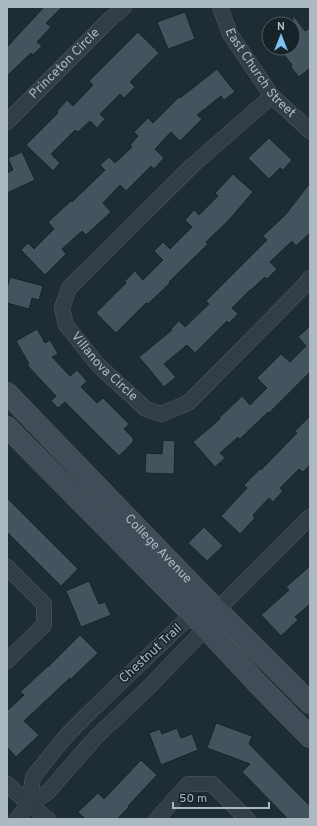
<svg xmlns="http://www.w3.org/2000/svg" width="317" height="826" viewBox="0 0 317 826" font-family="Overpass,sans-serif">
<rect width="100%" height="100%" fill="#1e2c34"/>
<g fill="#44545e" stroke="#19242b">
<path d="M 44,7 L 62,7 L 46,23 L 51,27 L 37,42 L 42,46 L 33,55 L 31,53 L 7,76 L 7,47 Z"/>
<path d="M 185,12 L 195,39 L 168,49 L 157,22 Z"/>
<path d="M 293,15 L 305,31 L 310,28 L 310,68 L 299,77 L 291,67 L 292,65 L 279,48 L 293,48 Z"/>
<path d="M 138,32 L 159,53 L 130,82 L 135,87 L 124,98 L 120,94 L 100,114 L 105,119 L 97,128 L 90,121 L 78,132 L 75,130 L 51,154 L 60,163 L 53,171 L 26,145 L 58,113 L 57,111 L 67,100 L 73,106 L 93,85 L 89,81 Z"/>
<path d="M 217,69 L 235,92 L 224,100 L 221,96 L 197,115 L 202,119 L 180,141 L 171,132 L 155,149 L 164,158 L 154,169 L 151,166 L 126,191 L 120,185 L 103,203 L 111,212 L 86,235 L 82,231 L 62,249 L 66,254 L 45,275 L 21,250 L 28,243 L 34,249 L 54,229 L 48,222 L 71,201 L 72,202 L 105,170 L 100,165 L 109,157 L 115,163 L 132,147 L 130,145 L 138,136 L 134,132 L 148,118 L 153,123 L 179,97 L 180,98 Z"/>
<path d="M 269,138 L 292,160 L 283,170 L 280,168 L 269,179 L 248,158 Z"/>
<path d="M 22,152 L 35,180 L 7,193 L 7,173 L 13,170 L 8,158 Z"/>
<path d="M 233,174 L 253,192 L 228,221 L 206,242 L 208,244 L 169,282 L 170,283 L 148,304 L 146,303 L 116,333 L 96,313 L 126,283 L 125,281 L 135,271 L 143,280 L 163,260 L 154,251 L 163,242 L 170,249 L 192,227 L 185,220 L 194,210 L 199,215 L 218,196 L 215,193 Z"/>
<path d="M 310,183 L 310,233 L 296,246 L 292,241 L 270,262 L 277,269 L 267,279 L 265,277 L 251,290 L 250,290 L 232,308 L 238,314 L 229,323 L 227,321 L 195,353 L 187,345 L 164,364 L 176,377 L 164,387 L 139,357 L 172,330 L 171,329 L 179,321 L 185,327 L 209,304 L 206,301 L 267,240 L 263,236 L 286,214 Z"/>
<path d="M 10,277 L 43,286 L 39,300 L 32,298 L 29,309 L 7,303 L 7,289 Z"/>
<path d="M 310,326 L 310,372 L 269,413 L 268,412 L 240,439 L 238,437 L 220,453 L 225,458 L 215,467 L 193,442 L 220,419 L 219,418 L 242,396 L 250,405 L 267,388 L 257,378 L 281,354 L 290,362 L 306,346 L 298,337 Z"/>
<path d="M 37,329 L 45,343 L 50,340 L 58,354 L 52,357 L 70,376 L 77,370 L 87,381 L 81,387 L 97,403 L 103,398 L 129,424 L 124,429 L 133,438 L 133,442 L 119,456 L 65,402 L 58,408 L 51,401 L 56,396 L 27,365 L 29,364 L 16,341 Z"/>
<path d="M 310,416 L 310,465 L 303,472 L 299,469 L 280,488 L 283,491 L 273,502 L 269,498 L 253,515 L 255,518 L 240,534 L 221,516 L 247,488 L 244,485 L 260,469 L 261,470 L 297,433 L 295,431 Z"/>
<path d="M 163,440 L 175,441 L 174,474 L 145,473 L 146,453 L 162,454 Z"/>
<path d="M 7,498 L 78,569 L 61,586 L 7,532 Z"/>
<path d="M 204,527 L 223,546 L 207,561 L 188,543 Z"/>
<path d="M 310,566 L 310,604 L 295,617 L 298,620 L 281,636 L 261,615 L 289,590 L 286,587 Z"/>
<path d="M 89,581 L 99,604 L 105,602 L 111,615 L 81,627 L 66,591 Z"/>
<path d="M 80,635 L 98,653 L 71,679 L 70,678 L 24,721 L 39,735 L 16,757 L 7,747 L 7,711 L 24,695 L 20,692 L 47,667 L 48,667 Z"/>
<path d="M 216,723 L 252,736 L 249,744 L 310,806 L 310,819 L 288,819 L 242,772 L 250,764 L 207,748 Z"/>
<path d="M 177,728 L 181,738 L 192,734 L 198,750 L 161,765 L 149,733 L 160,729 L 162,734 Z"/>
<path d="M 141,760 L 157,775 L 128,806 L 129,807 L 117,819 L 85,819 L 78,812 L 98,793 L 104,799 Z"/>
</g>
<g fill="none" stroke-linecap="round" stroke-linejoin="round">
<g stroke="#4f5b63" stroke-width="16">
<g id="minor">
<path id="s1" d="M 220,7 L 230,34 L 272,96 L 310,131"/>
<path id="s2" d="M 272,96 L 193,165 L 69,288 L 62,308 L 66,325 L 99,366 L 146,409 L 161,414 L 188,403 L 303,287 L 310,278"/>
<path id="s3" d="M 7,122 L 109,20 L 124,7"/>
<path d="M 7,567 L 44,604 L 44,625 L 7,661"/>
<path d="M 217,610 L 310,517"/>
<path d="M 7,784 L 29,804 L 48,819"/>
<path d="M 17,819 L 29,804 L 48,792 L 96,737 L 148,688 L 199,635 L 202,624 L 187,619 L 94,708 L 66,736 L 33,777 L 29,804"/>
<path d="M 157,819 L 188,784 L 212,784 L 247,819"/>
</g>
</g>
<g stroke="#4f5b63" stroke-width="22">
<g id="secondary">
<path id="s4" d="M 7,393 L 198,591 L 310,703"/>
<path d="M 7,427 L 202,624 L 256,682 L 310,737"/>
</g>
</g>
<use href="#minor" stroke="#323d45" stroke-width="15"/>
<use href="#secondary" stroke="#404d58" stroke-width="21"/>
</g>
<g text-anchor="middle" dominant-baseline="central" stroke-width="3" stroke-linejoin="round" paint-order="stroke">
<g font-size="13" fill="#abb9c3" stroke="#182229">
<text stroke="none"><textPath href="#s3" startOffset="82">Princeton Circle</textPath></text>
<text stroke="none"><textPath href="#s1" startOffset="78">East Church Street</textPath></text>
<text stroke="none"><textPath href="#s2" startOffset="375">Villanova Circle</textPath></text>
<text stroke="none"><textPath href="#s4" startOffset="217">College Avenue</textPath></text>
<text transform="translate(151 654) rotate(-43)">Chestnut Trail</text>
</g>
</g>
<rect width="317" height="826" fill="none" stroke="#abb9c3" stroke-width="16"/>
<g transform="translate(281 36)"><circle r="19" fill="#182229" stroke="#535e67"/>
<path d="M0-3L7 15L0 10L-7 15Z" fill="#7cc2f7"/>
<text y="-6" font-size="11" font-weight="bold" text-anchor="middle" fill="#abb9c3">N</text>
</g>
<path d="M173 802v6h96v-6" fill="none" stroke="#abb9c3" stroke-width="2"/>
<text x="179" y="802" font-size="12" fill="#abb9c3" stroke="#182229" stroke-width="3" paint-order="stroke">50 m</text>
</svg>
